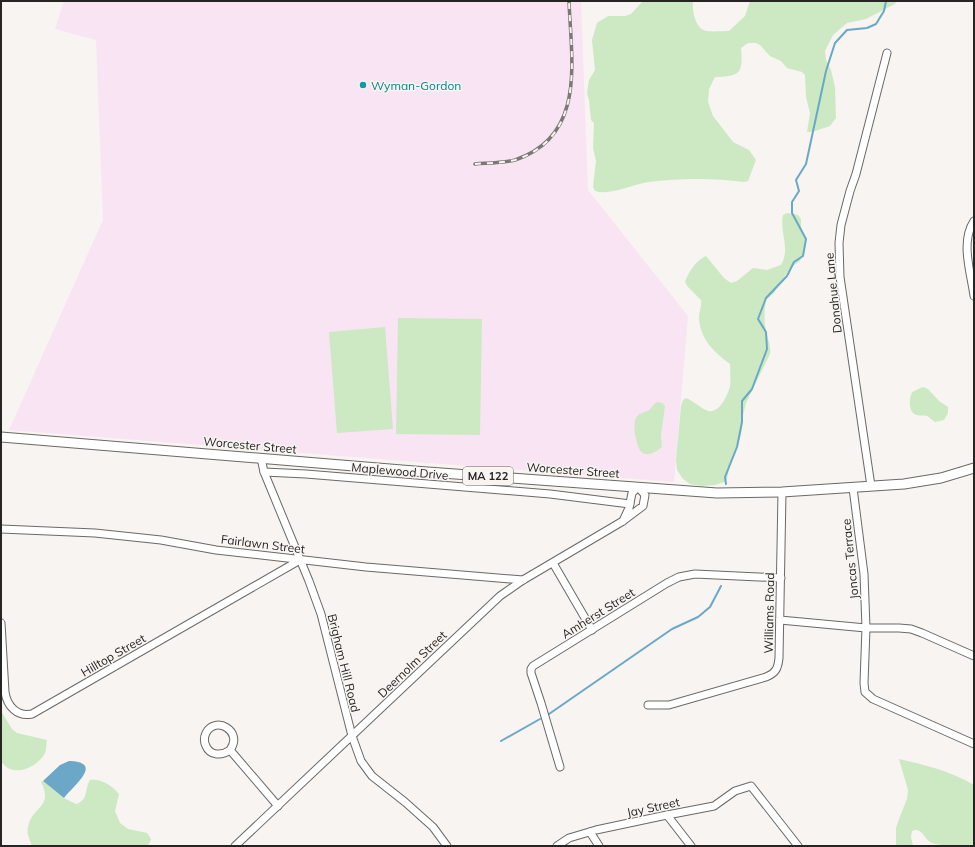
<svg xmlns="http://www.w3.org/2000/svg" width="975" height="847" viewBox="0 0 975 847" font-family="Mulish,sans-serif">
<rect width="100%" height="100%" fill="#f7f4f1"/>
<path fill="#f9e4f3" d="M 64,1 L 581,1 L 588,190 L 688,316 L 674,482 L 9,430 L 103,220 L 96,40 L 55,29 Z"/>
<g fill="#cce9c3">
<path d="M 643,1 L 693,1 C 692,11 695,28 706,31 C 713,32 722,31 729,31 L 745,16 L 750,1 L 896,1 L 895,4 L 866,19 L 847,23 L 833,35 L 825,51 L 826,60 L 831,70 L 835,87 L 836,118 L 830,126 L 812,132 L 807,132 L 810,113 L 806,97 L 805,75 L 802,72 L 787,68 L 781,61 L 770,56 L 760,45 L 756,43 L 748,43 L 741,48 C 743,73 741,76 715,77 L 709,89 L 708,102 L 713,116 L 733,142 L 749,150 L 756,160 L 748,181 L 744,182 C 713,178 680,178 649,182 C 632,184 611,196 595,191 L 593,187 L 596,161 L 593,148 L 594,123 L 591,120 L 589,100 L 587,93 L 589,80 L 595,70 L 592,40 L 597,23 L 608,16 L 625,16 L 631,14 Z"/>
<path d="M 787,213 L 798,215 L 801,219 L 801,227 L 805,238 L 803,255 L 800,261 L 790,268 L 774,293 L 766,300 C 764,311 764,321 766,332 C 768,340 771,346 770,354 L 746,403 L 743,415 L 741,435 L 730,464 L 727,479 L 724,482 L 715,485 L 702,486 L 690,484 L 683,479 L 677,470 L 676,460 L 681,406 L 683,400 L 686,398 C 694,401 700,408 708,411 C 719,414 728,395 730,386 C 731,379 730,371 730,364 C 714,352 700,339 699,318 C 699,312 702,306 701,300 L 688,287 L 685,282 C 688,273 696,260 706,256 L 724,278 L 731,283 L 737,281 L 753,268 L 767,270 L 781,265 C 791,248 779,232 783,215 Z"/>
<path d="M 398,318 L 482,319 L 480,435 L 396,434 Z"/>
<path d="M 385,327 L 393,429 L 337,433 L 329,332 Z"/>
<path d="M 923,387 L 928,389 L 939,401 L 948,407 L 948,413 L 944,420 L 935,422 C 932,420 929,417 927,416 C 924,415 920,416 917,415 C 908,413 909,399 912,392 Z"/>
<path d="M 658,402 L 662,403 L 665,406 L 661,435 L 662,447 C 658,450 652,455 645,454 C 636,452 632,424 636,418 C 638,413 645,413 649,410 C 653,407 653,403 658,402 Z"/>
<path d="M 1,711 L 12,729 L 17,733 L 47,740 C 46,744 47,749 45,753 C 37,768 12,779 1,761 Z"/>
<path d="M 899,759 C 926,765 950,771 974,785 L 974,846 C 962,846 940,847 930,842 C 924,838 923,830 915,830 L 912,831 L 911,837 L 913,846 L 896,846 L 896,828 L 899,819 L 907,799 L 908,790 Z"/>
<path d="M 90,780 C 101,778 113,786 119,794 L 115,811 L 120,823 L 128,829 L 147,833 L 151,839 L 149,844 L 146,846 L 32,846 C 30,840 26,833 28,827 C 32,806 54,808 41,782 L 43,781 L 64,798 L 76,804 C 89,800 84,790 90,780 Z"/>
</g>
<path fill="#6ba8c7" d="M 69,761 C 105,762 73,786 64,798 L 43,781 L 60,765 Z"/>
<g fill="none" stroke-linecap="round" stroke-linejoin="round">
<g stroke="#6ba8c7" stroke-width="2">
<path d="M 726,484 L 725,477 L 737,447 L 742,422 L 742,401 L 752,389 L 767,349 L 766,332 L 758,319 L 766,298 L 787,276 L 794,262 L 803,256 L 806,239 L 792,213 L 792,202 L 799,191 L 796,180 L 806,164 L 826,71 L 835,43 L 847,30 L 867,28 L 876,24 L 884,11 L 886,1"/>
<path d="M 549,714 L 672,629 L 698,617 L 710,607 L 721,586"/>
<path d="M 501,741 L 540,719"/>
</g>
<g stroke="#6b6966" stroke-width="9">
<g id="minor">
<path d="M 974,221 C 960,242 971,273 974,296"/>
<path d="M 261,458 L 264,472 L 309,581 L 321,614 L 352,736 L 361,761 L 372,776 L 405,802 L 433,827 L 447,846"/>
<path d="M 264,472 L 306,474 L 550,494 L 630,504"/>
<path d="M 871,486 L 840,277 L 839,243 L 841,225 L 850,191 L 856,174 L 887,53"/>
<path d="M 853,488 L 864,574 L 866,628 L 864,683 L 865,692 L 873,699 L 974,744"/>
<path d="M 1,529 L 95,533 L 161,540 L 216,550 L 366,567 L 523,580"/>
<path d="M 553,563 L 592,630"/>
<path d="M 780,620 L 866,628 L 899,628 L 911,629 L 922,633 L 974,656"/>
<path d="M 1,623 L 5,692 C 7,706 17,717 32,714 L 300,560"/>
<path d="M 648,705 L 669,705 L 766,677 C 776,673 778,668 779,658 L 782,492"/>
<path d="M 230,750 C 222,756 210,756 206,746 C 204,742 204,737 206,733 C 215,715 244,731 230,750 L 278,806"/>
<path d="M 560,767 L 541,703 L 531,673 L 531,669 L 533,666 L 667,583 L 679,577 L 695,574 L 781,578"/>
<path d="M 667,815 L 691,846"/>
<path d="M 590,832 L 599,846"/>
<path d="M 235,846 L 500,596 L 523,580 L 623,521 L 643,506 L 645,495 L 638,487 L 632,493 L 629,508 L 623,521"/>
<path d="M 557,846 L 569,838 L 596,830 L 662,816 L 714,806 L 735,791 L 751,786 L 798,846"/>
</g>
</g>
<g stroke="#6b6966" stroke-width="11">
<path id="major" d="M 1,437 L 414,471 L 717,493 L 782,492 L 904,484 L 941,478 L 974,468"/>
</g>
<use href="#minor" stroke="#fff" stroke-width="7"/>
<use href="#major" stroke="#fff" stroke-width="9"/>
<g stroke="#7b7977" stroke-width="3.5">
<path id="rail" d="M 475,164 C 488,163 502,163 515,160 C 587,136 571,60 569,1"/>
</g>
<use href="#rail" stroke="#f7f4f1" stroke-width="2" stroke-dasharray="6" stroke-linecap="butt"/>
</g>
<circle fill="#0f9aa8" stroke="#f7f4f1" stroke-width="1.5" cx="363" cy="85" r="4"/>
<g text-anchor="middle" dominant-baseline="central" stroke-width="3" stroke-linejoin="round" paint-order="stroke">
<rect fill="#f7f4f1" stroke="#656361" stroke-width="1" x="463" y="467" width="50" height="18" rx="3"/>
<g font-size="11" font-weight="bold" fill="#262523">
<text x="488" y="476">MA 122</text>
</g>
<g font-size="12" fill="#0d838f" stroke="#f7f4f1" text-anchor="start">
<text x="371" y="85">Wyman-Gordon</text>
</g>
<g font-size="12" fill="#262523" stroke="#f7f4f1">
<text transform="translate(833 293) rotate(-96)">Donahue Lane</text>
<text transform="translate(250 445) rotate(5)">Worcester Street</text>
<text transform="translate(573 470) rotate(4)">Worcester Street</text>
<text transform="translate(400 471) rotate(5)">Maplewood Drive</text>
<text transform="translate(263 544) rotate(7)">Fairlawn Street</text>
<text transform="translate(850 559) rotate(-96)">Joncas Terrace</text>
<text transform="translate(598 613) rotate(-32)">Amherst Street</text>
<text transform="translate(769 613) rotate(-89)">Williams Road</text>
<text transform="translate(113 655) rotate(-30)">Hilltop Street</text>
<text transform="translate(344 663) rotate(76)">Brigham Hill Road</text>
<text transform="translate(412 664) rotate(-44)">Deernolm Street</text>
<text transform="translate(653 807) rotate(-12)">Jay Street</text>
</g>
</g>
<rect width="975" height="847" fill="none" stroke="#262523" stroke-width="4"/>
</svg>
